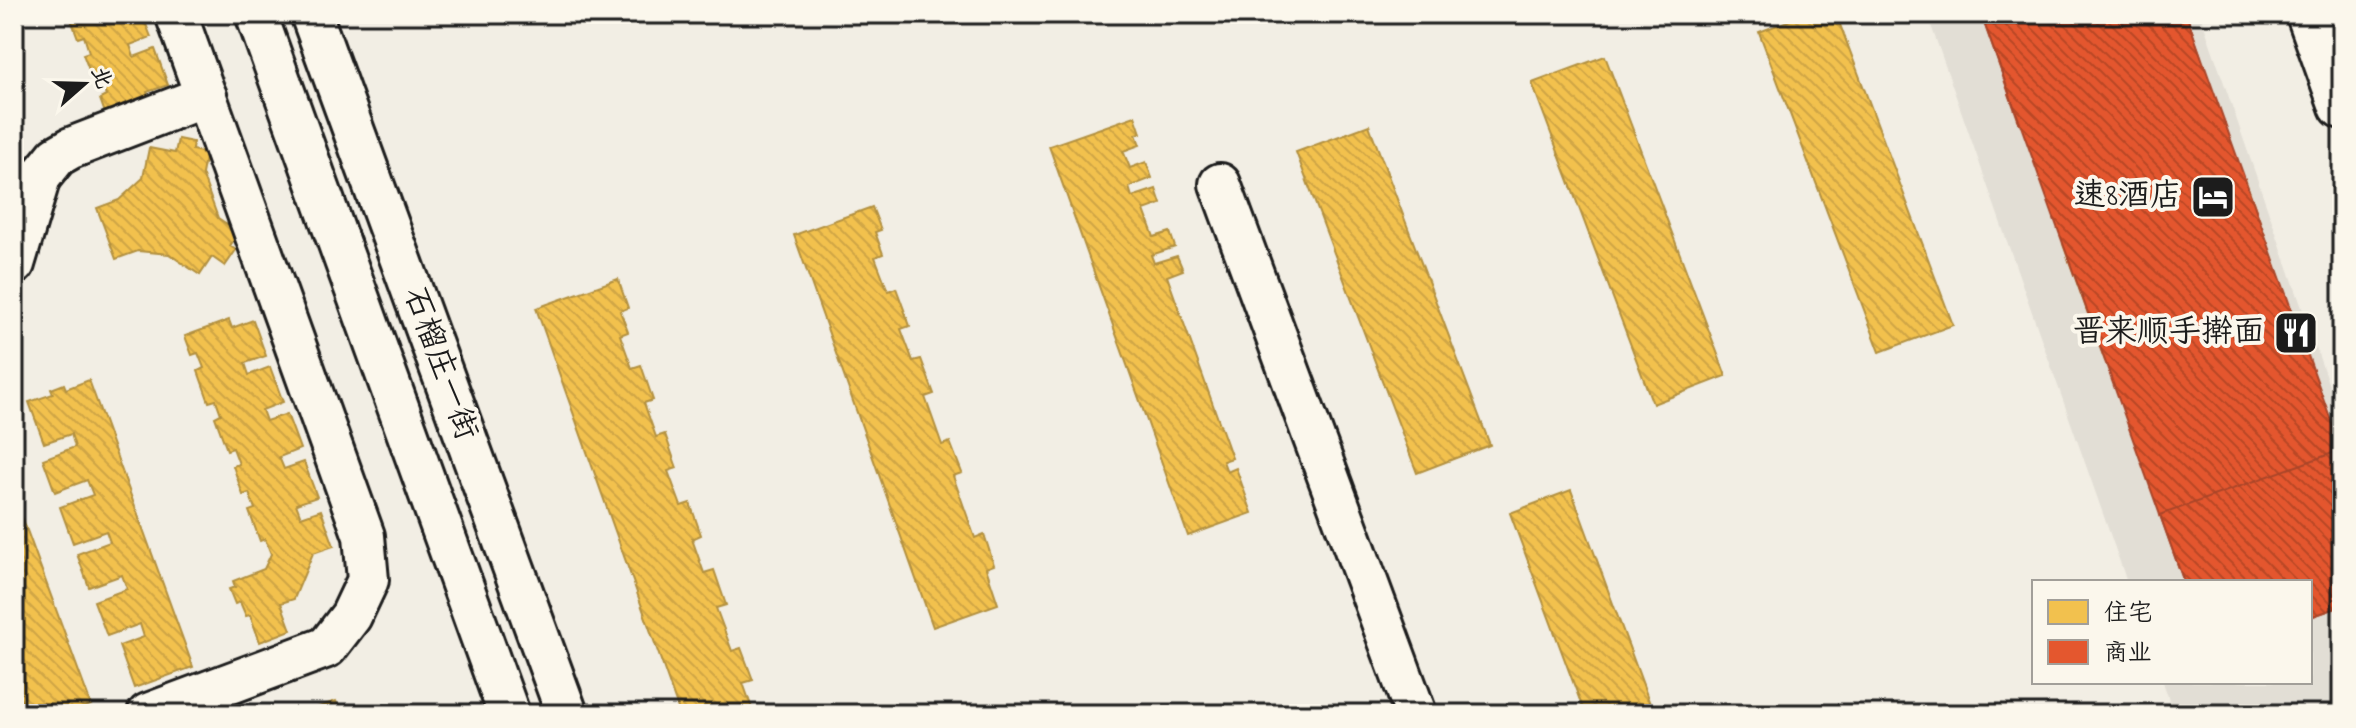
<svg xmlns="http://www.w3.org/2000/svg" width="2356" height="728" viewBox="0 0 2356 728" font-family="'Indie Flower','LXGW WenKai TC',sans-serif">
<defs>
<pattern id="homes-back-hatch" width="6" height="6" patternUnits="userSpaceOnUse" patternTransform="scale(2)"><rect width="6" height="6" fill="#f2c14e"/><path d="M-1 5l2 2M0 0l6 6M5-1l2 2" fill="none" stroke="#cfa544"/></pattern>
<pattern id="shops-back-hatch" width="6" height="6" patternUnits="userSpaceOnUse" patternTransform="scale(2)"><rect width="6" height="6" fill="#e4572e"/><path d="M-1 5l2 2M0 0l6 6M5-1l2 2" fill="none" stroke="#b84726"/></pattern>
</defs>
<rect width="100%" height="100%" fill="#f2eee4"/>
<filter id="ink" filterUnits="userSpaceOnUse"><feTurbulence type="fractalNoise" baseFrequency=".0125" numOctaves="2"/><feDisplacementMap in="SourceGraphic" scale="16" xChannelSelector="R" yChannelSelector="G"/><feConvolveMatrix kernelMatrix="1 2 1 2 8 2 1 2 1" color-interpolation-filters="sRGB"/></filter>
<g filter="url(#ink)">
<path fill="#e2ded5" d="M 1927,14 L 2200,14 L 2342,423 L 2342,714 L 2174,714 L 2163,682 L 2310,682 L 2310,582 L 2127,582 Z"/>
<g fill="url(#homes-back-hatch)" stroke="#b2903f" stroke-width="2">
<path d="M 69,14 L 142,14 L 151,37 L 130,45 L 134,57 L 155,49 L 168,85 L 147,92 L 150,100 L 106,116 L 100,99 L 106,96 L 100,81 L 94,83 L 83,54 L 89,52 L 84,36 L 78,38 Z"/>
<path d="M 1806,14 L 1836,14 L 1953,325 L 1880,352 L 1759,32 Z"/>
<path d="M 1605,56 L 1726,376 L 1653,404 L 1532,83 Z"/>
<path d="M 1135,116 L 1141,133 L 1136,134 L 1140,145 L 1123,151 L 1130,168 L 1146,162 L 1152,178 L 1129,187 L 1132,197 L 1156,189 L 1161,204 L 1144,210 L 1154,237 L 1170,232 L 1175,247 L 1151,255 L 1154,263 L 1177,256 L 1183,270 L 1167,276 L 1232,458 L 1223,461 L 1227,472 L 1236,468 L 1252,513 L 1188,536 L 1049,146 Z"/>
<path d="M 1369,125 L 1490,445 L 1417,473 L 1296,152 Z"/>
<path d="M 178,139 L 193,142 L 192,150 L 206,153 L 202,174 L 218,218 L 239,232 L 230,246 L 236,250 L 225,266 L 212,257 L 200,275 L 169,254 L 138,251 L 116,259 L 97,208 L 119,200 L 143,178 L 149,148 L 175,153 Z"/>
<path d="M 2245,179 L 2286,296 L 2105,361 L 2063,244 Z"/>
<path d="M 872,207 L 881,230 L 875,232 L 883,254 L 875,257 L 888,291 L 896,288 L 910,326 L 901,329 L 913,361 L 921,359 L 934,394 L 925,397 L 942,445 L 950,442 L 962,473 L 953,476 L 975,538 L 984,534 L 994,565 L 986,568 L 998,604 L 933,627 L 794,235 Z"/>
<path d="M 618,279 L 628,308 L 620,311 L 628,332 L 620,335 L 632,368 L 641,365 L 653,400 L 644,403 L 656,437 L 665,434 L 677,468 L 668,471 L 681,506 L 690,503 L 701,535 L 692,539 L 704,573 L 714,570 L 726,605 L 716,608 L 732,651 L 741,648 L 753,680 L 743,683 L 754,714 L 680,714 L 536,308 Z"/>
<path d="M 229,320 L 232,328 L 253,320 L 266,356 L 245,363 L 249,375 L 270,367 L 283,402 L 262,410 L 266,421 L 287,414 L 300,449 L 279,457 L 284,469 L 304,462 L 317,497 L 296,504 L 301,517 L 321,510 L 334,546 L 313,553 L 294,599 L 281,603 L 291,630 L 260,642 L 250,615 L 246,616 L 240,602 L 235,604 L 229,589 L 235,587 L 233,581 L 264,569 L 271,554 L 265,539 L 260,541 L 249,511 L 255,509 L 249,493 L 243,495 L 233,466 L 239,464 L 233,448 L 227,450 L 215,417 L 221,414 L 216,400 L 209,402 L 198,371 L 204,368 L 198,353 L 192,355 L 185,336 Z"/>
<path d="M 89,380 L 193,667 L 134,688 L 119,646 L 144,637 L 140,624 L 107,636 L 94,601 L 127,589 L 122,575 L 89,587 L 77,554 L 110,542 L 106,531 L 73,543 L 60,507 L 93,495 L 87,480 L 55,492 L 43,459 L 75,447 L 71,434 L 44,443 L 29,402 L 53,394 L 51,389 L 64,384 L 66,389 Z"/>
<path d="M 1571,490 L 1653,712 L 1648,714 L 1585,714 L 1510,513 Z"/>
<path d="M 14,495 L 91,705 L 66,714 L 26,714 L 14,680 Z"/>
<path d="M 14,684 L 15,684 L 26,714 L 14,714 Z"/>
<path d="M 336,701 L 341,714 L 299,714 Z"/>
</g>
<g fill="url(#shops-back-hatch)" stroke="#a84529" stroke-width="2">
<path d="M 1981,14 L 2186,14 L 2201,57 L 2019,122 Z"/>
<path d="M 1981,14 L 2186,14 L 2342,451 L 2342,606 L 2310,617 L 2310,582 L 2184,582 Z"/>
<path d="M 2341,450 L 2342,606 L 2310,617 L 2310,582 L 2184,582 L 2160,515 Z"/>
</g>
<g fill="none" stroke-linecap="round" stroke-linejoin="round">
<g stroke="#1c1c1c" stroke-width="46">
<g id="minor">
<path d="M 256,14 L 509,714"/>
<path d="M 311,14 L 567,714"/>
<path d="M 1220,184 L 1416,714"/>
<path d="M 14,264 L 40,177 L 57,156 L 71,148 L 206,96"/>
<path d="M 148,714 L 327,647 L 351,616 L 368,580 L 364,536 L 176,14"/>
</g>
</g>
<g stroke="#1c1c1c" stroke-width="50">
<path id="major" d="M 2309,14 L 2342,106"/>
</g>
<use href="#minor" stroke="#fbf7ec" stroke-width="40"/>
<use href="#major" stroke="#fbf7ec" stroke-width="44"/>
</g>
</g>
<defs>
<g id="hotel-square" transform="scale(2.3)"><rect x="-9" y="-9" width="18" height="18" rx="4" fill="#1c1c1c" stroke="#fbf7ec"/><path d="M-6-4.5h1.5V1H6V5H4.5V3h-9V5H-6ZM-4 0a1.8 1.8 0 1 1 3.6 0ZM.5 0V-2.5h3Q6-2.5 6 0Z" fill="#fff"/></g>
<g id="restaurant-square" transform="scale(2.3)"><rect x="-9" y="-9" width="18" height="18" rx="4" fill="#1c1c1c" stroke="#fbf7ec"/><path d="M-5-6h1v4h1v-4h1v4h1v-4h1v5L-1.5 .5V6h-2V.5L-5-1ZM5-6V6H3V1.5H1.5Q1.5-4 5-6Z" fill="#fff"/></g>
</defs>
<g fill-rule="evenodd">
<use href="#hotel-square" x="2213" y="197"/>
<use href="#restaurant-square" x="2296" y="333"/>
</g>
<g text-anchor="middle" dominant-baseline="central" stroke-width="8" stroke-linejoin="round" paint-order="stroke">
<g font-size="32" fill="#1c1c1c" stroke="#fbf7ec" text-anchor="end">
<text x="2182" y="197">速8酒店</text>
<text x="2265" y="333">晋来顺手擀面</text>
</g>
<g font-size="32" fill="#1c1c1c" stroke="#fbf7ec">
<text transform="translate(439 364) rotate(70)">石榴庄一街</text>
</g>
</g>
<rect width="2356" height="728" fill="none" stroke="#fbf7ec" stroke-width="48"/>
<rect x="24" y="24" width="2308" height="680" fill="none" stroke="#1c1c1c" stroke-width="3" filter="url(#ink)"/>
<rect x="2032" y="580" width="280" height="104" fill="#fbf7ec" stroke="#a29f99" stroke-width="2"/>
<rect x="2048" y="600" width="40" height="24" fill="#f2c14e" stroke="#a29f99" stroke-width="2"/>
<text x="2104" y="620" font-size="24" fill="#1c1c1c">住宅</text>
<rect x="2048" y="640" width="40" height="24" fill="#e4572e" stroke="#a29f99" stroke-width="2"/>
<text x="2104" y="660" font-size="24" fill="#1c1c1c">商业</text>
<g transform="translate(84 84) rotate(70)" stroke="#fbf7ec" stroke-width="6" paint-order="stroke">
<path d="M0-6L14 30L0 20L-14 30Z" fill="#1c1c1c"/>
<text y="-12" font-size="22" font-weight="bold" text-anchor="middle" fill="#1c1c1c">北</text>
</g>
</svg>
